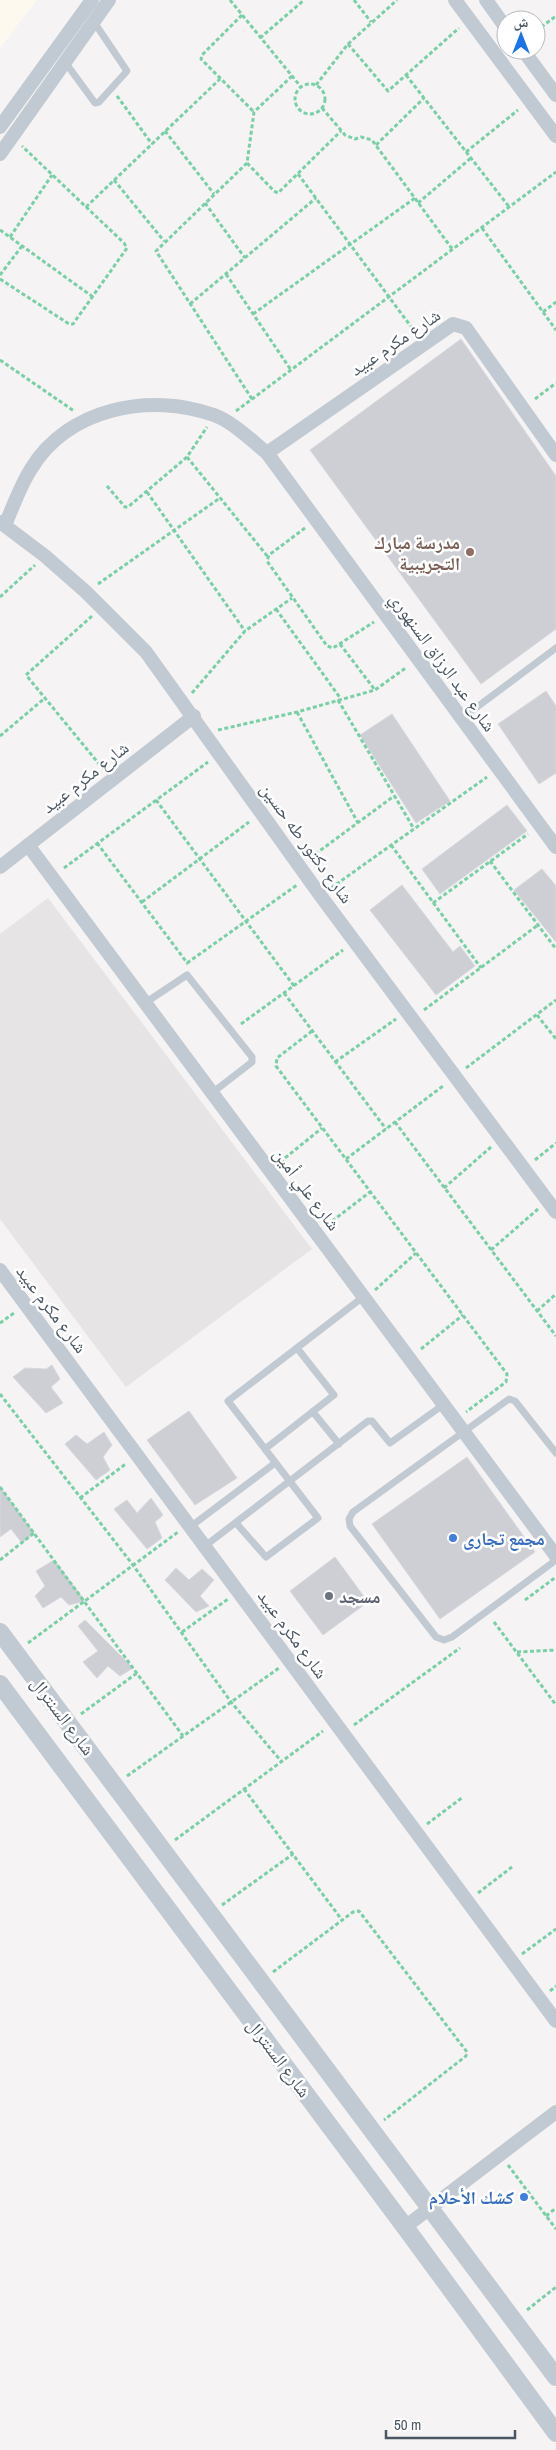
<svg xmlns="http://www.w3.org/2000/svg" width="556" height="2450" viewBox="0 0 556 2450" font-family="'Archivo Narrow','Noto Naskh Arabic',sans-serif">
<rect width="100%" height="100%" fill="#f5f3f3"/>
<path fill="#fdf9ef" d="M 0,0 L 37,0 L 0,48 Z"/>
<path fill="#e6e4e5" d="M 48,898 L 312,1249 L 126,1387 L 0,1219 L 0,934 Z"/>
<g fill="#cdcfd5" stroke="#d7d9de">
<path d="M 461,339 L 556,476 L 556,629 L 481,684 L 310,450 Z"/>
<path d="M 546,691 L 556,706 L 556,773 L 539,784 L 498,724 Z"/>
<path d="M 392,714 L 450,801 L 416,823 L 360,735 Z"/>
<path d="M 507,805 L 527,831 L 440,894 L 422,869 Z"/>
<path d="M 542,869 L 556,886 L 556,942 L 514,890 Z"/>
<path d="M 402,885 L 453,952 L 460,946 L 475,966 L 436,995 L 370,910 Z"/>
<path d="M 52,1365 L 60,1379 L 51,1387 L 63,1403 L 46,1413 L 13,1377 L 25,1368 L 46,1369 Z"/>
<path d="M 189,1411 L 237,1478 L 195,1505 L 147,1440 Z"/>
<path d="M 104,1432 L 112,1445 L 103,1457 L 110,1470 L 96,1480 L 65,1444 L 76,1435 L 87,1444 Z"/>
<path d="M 467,1457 L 535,1552 L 440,1619 L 372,1524 Z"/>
<path d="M 0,1487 L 34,1533 L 22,1543 L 11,1529 L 0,1537 Z"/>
<path d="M 151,1498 L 163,1515 L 155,1522 L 162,1538 L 147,1549 L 114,1509 L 127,1500 L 137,1513 Z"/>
<path d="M 335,1557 L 368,1602 L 323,1635 L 290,1591 Z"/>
<path d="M 54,1560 L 85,1601 L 69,1605 L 61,1597 L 43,1608 L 35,1596 L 45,1586 L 36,1571 Z"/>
<path d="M 176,1568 L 189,1580 L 202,1569 L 214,1580 L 200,1596 L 209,1606 L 196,1612 L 165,1580 Z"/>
<path d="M 85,1620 L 133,1668 L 120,1676 L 108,1666 L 97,1678 L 83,1662 L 98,1651 L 78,1626 Z"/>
</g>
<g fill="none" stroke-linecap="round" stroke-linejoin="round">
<g stroke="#7ad0a6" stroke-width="3" stroke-dasharray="4 2.5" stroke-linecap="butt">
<path d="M 230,0 L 301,87"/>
<path d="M 354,0 L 371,22"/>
<path d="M 242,15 L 202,55 L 201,59 L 254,112"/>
<path d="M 536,31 L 556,16"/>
<path d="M 260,38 L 304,0"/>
<path d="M 348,44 L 388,91 L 459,28"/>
<path d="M 406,75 L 510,208"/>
<circle cx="310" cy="99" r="15"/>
<path d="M 316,85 L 348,44 L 397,0"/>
<path d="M 117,96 L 152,144"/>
<path d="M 322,108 L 345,135 L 355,139 L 361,137 L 372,140 L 453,250"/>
<path d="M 165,131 L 214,194"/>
<path d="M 376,145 L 424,98"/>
<path d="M 466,152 L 518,110"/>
<path d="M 247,163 L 274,191 L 278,193 L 341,131"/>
<path d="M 298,174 L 415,332"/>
<path d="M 114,180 L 164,241"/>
<path d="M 205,203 L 245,258"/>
<path d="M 418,203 L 471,158"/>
<path d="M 86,207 L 220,79"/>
<path d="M 482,228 L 556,330"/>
<path d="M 0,230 L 93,297"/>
<path d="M 10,237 L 52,175"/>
<path d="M 226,274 L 291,370"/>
<path d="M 0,275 L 22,246"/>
<path d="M 0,279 L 69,324 L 73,324 L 127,248 L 124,243 L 22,146"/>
<path d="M 190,304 L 316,198"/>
<path d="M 543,312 L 556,302"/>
<path d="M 253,314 L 415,198"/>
<path d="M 0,360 L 74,411"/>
<path d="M 252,399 L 156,251 L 247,163 L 254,112 L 292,76"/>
<path d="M 535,399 L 556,383"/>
<path d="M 236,411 L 556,172"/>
<path d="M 187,457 L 268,557"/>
<path d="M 107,486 L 125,507 L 128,507 L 187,457 L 207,427"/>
<path d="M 147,492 L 245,631"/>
<path d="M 305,528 L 269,555 L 267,561 L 327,646 L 333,648 L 374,622"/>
<path d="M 98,584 L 220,498"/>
<path d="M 0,597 L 35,565"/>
<path d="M 276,609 L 341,699"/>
<path d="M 92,616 L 26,675 L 104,770"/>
<path d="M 340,644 L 375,690"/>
<path d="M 192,693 L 245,631 L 292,598"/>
<path d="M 338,700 L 414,829"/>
<path d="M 297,712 L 358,823"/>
<path d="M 218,730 L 297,712 L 375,690 L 407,667"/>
<path d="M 0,736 L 45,698"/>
<path d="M 156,800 L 294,986"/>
<path d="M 97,843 L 188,964"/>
<path d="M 391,845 L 481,968"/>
<path d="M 310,858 L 394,796"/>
<path d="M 490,861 L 556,949"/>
<path d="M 64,868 L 208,762"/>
<path d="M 331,888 L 487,777"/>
<path d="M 142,902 L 249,822"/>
<path d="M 433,903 L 528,834"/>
<path d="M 187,963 L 297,885"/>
<path d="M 284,993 L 386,1129"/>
<path d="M 424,1010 L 538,925"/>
<path d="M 537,1015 L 556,1039"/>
<path d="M 241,1024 L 343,950"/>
<path d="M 312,1031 L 277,1058 L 276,1066 L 507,1374 L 506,1382 L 466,1412"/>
<path d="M 335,1062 L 396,1019"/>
<path d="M 466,1068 L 556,1000"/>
<path d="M 395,1122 L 556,1336"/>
<path d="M 346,1159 L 443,1086"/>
<path d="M 535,1160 L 556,1143"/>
<path d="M 280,1162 L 322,1128"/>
<path d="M 444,1188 L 491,1147"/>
<path d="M 327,1225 L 370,1192"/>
<path d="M 491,1250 L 538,1209"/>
<path d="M 375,1290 L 416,1253"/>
<path d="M 537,1311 L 556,1294"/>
<path d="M 0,1323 L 14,1313"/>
<path d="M 421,1349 L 463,1315"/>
<path d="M 0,1394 L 133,1565 L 231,1702 L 281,1761"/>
<path d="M 0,1487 L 183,1736"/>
<path d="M 80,1498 L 127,1463"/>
<path d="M 0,1560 L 34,1533"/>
<path d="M 525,1600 L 556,1577"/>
<path d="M 494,1622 L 556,1705"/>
<path d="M 182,1632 L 228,1599"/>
<path d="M 28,1643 L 178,1532"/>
<path d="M 517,1652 L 556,1650"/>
<path d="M 81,1714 L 137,1673"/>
<path d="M 354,1725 L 460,1648"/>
<path d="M 127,1776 L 279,1668"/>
<path d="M 244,1789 L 342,1920"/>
<path d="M 427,1824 L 463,1797"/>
<path d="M 175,1840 L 323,1731"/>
<path d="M 478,1893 L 512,1867"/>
<path d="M 222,1905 L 293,1854"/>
<path d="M 522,1954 L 556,1929"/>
<path d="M 273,1972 L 353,1912 L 359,1911 L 467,2052 L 466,2056 L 384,2120"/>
<path d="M 550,1991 L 556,1986"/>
<path d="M 508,2165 L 556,2229"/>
<path d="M 546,2216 L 556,2208"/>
<path d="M 527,2310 L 556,2287"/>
</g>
<g stroke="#c1cad2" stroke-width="7">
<path d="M 65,62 L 95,103 L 99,102 L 127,71 L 94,22"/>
<path d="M 461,719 L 556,648"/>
<path d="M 145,1003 L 187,975 L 252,1057 L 252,1062 L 212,1093"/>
<path d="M 297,1348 L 334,1395 L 265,1449 L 228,1401 L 363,1297"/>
<path d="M 313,1412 L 339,1444"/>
<path d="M 556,1453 L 515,1401 L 509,1399 L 353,1512 L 349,1519 L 350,1526 L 436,1637 L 444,1640 L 452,1637 L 556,1560"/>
<path d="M 236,1523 L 266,1557 L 318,1518 L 265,1449"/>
<path d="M 190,1527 L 275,1463"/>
<path d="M 205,1546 L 368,1421 L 372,1421 L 390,1443 L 443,1405"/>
</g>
<g stroke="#c1cad2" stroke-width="14">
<path d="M 455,0 L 556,136"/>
<path d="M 486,0 L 506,28"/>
<path d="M 523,50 L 556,95"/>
<path d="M 0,127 L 92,0"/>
<path d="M 0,154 L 109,0"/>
<path d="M 267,453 L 453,324 L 466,328 L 556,455"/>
<path d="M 0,522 L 45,556 L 86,592 L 146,652 L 320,895 L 556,1212"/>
<path d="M 5,525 C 13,507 20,486 31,469 C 68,408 150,392 214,415 C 233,422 251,440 267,453 L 556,847"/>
<path d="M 28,845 L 556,1556"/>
<path d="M 0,867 L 194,716"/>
<path d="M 0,1270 L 556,2021"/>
<path d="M 405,2227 L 556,2112"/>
</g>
<g stroke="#c1cad2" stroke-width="18">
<path d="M 0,1632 L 556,2377"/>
<path d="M 0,1684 L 405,2227 L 556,2433"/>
</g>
</g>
<circle fill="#8d6e63" stroke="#fff" stroke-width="2" cx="470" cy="552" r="5"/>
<g fill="#3f7fe0" stroke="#fff" stroke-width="2">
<circle cx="453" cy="1538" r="5"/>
<circle cx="524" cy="2197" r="5"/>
</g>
<circle fill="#6b7280" stroke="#fff" stroke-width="2" cx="329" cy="1596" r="5"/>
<g text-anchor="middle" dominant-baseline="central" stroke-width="5" stroke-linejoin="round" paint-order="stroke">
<g font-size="18" fill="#4a5661" stroke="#fff">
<text transform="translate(395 342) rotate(-34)">شارع مكرم عبيد</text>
<text transform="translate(443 662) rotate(54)">شارع عبد الرزاق السنهوري</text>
<text transform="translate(85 777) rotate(-38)">شارع مكرم عبيد</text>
<text transform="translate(307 843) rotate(54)">شارع دكتور طه حسين</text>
<text transform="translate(307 1189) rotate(53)">شارع علي أمين</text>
<text transform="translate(52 1309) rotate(53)">شارع مكرم عبيد</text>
<text transform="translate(293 1634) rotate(54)">شارع مكرم عبيد</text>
<text transform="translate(63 1716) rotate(53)">شارع السنترال</text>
<text transform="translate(279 2058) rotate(53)">شارع السنترال</text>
</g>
<g font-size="18" font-weight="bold" fill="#785e54" stroke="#fff" text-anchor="end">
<text x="460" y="542">مدرسة مبارك<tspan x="460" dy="21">التجريبية</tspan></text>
</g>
<g font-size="18" font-weight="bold" fill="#366cbe" stroke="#fff" text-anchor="start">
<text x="463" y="1538">مجمع تجارى</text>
<text x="514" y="2197" text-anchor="end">كشك الأحلام</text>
</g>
<g font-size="18" font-weight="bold" fill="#5b616d" stroke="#fff" text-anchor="start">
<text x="339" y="1596">مسجد</text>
</g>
</g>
<g transform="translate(521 35)"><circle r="24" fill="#ffffff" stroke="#b7bbc0"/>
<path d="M0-4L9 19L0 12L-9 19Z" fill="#1a73e8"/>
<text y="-8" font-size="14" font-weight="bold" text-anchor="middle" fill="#4a5661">ش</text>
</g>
<path d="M386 2430v8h129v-8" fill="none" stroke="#4a5661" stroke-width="2.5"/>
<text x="394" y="2430" font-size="15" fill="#4a5661" stroke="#ffffff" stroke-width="4" paint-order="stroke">50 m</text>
</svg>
